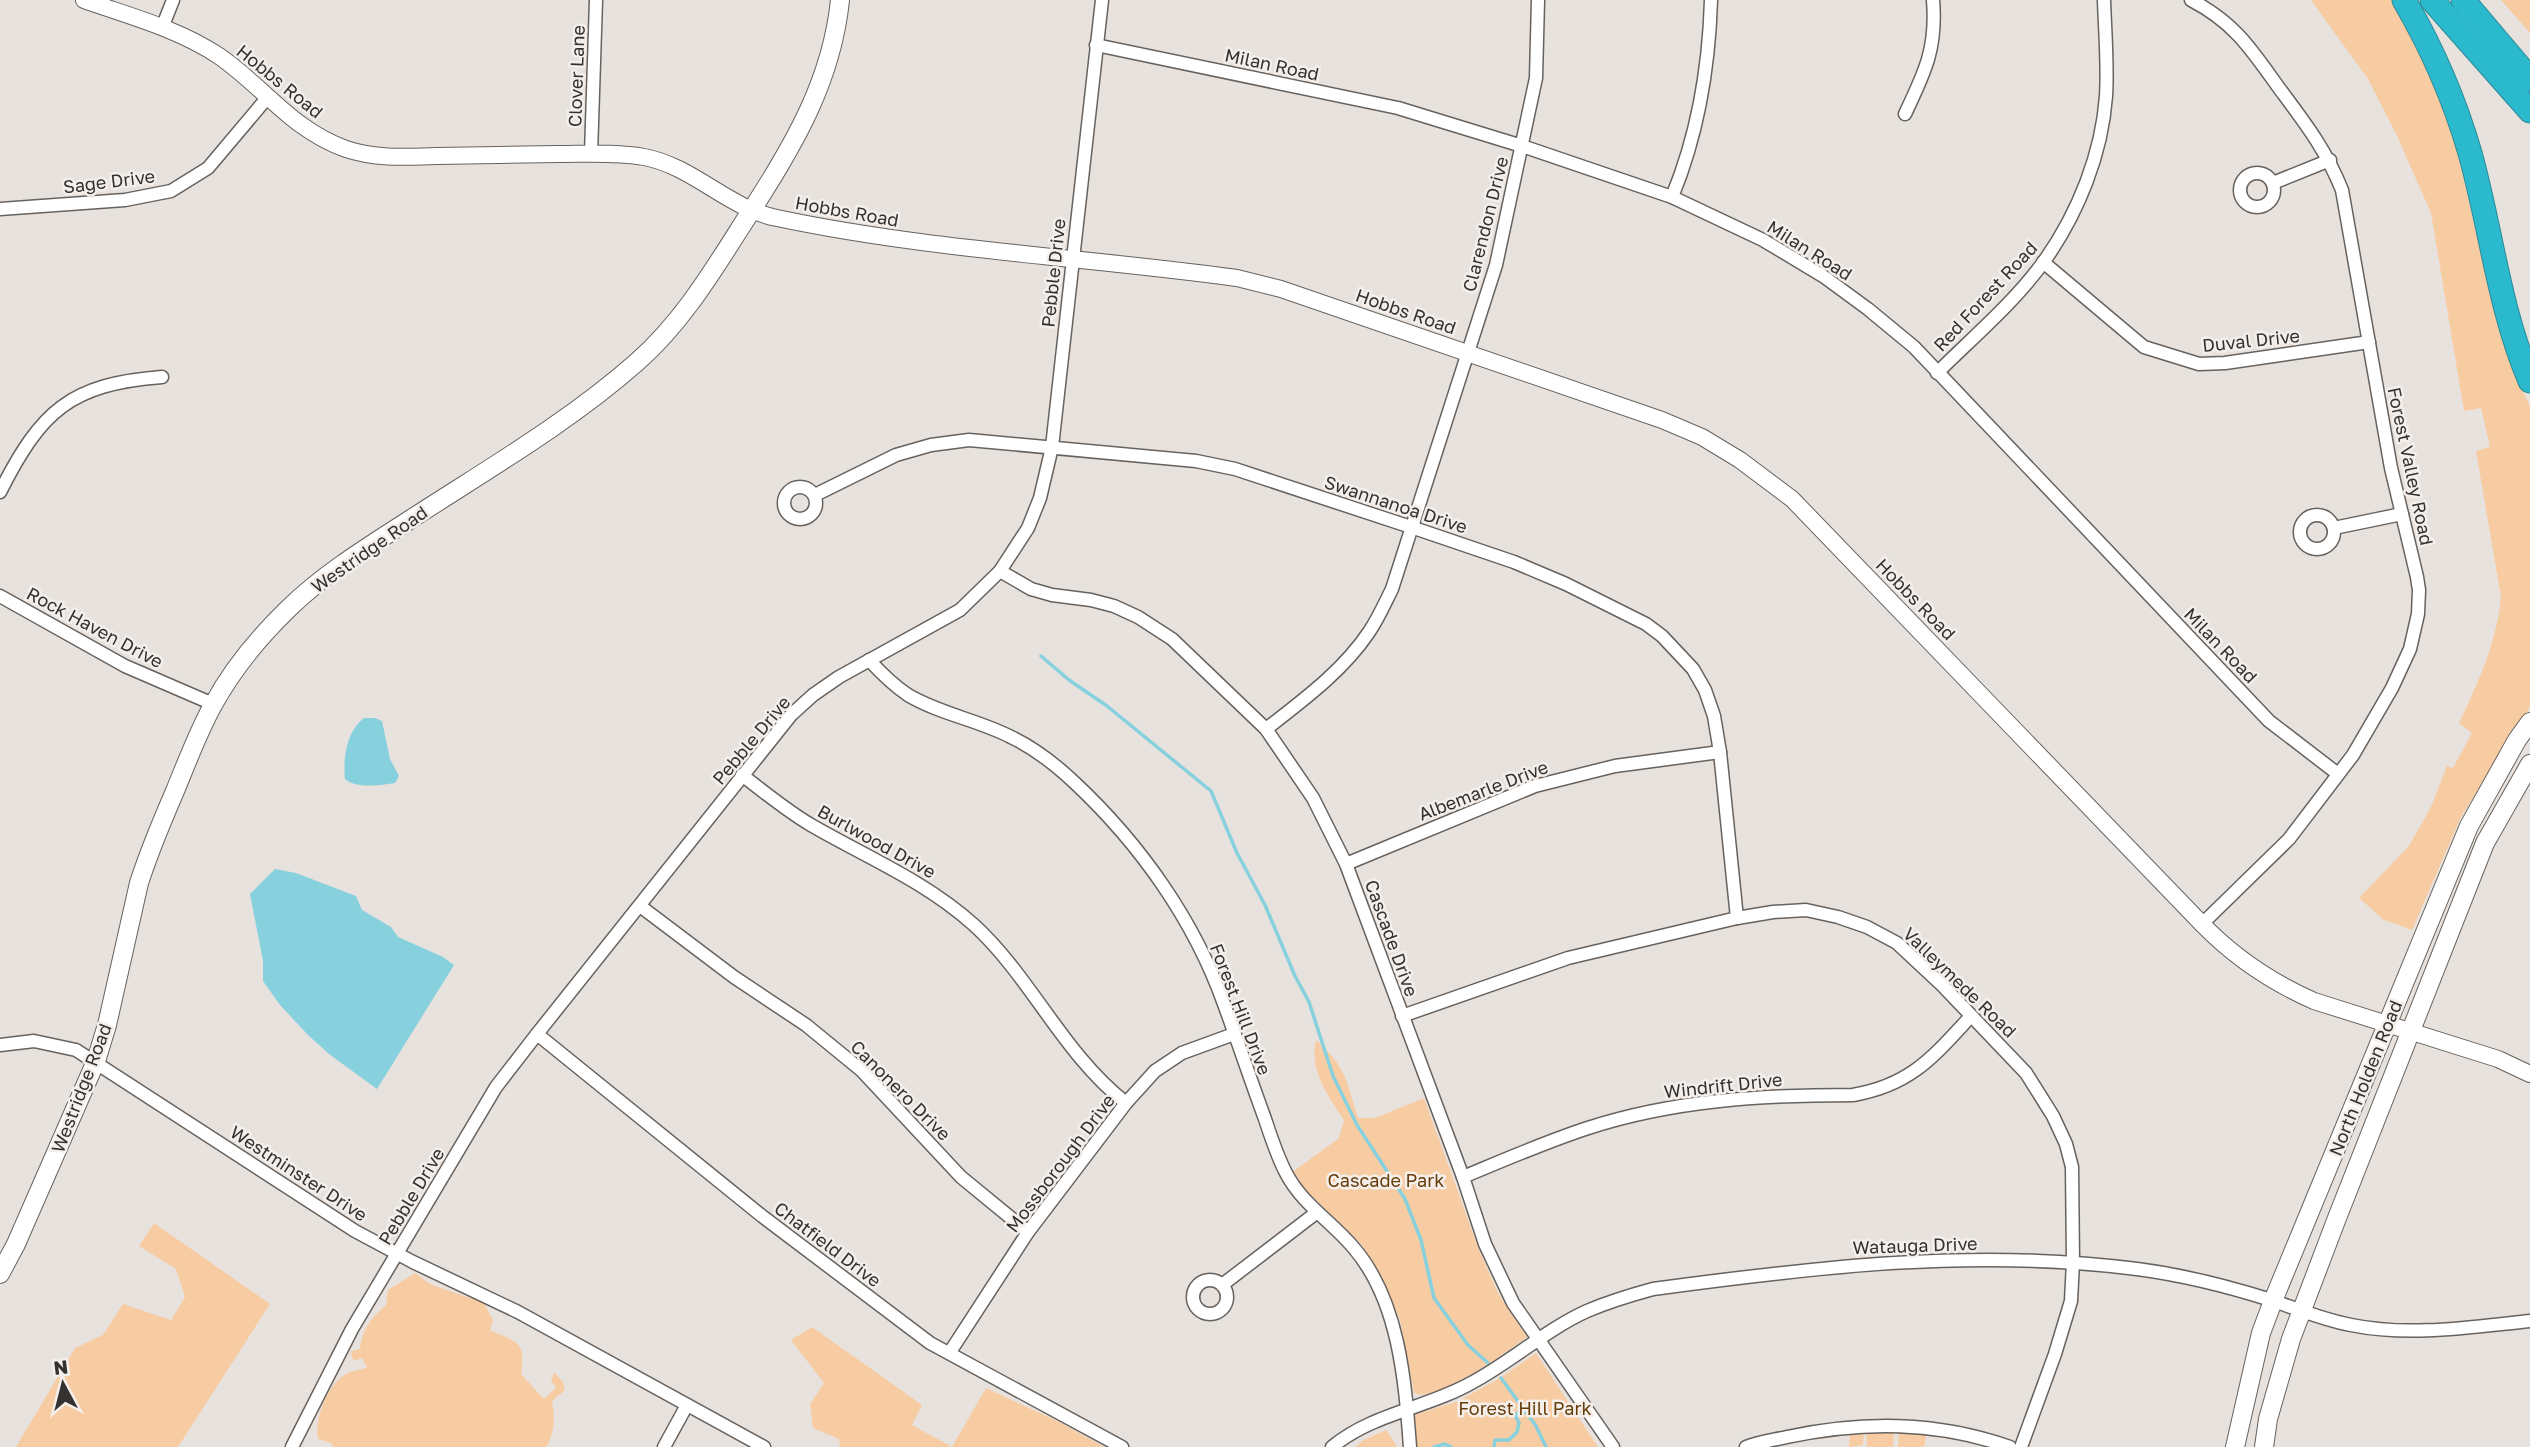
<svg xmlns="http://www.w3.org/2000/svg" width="2530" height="1447" viewBox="0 0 2530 1447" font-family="'Golos Text',sans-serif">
<rect width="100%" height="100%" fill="#e7e2dd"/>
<g fill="#f8cca3">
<path d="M 2311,0 L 2394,0 C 2407,24 2425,49 2434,75 C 2473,183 2481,302 2530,407 L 2530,707 L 2461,817 L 2412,930 L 2384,920 L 2359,898 L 2409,846 L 2431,807 L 2447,766 L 2453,768 L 2472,733 L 2459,723 C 2478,684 2497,641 2501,597 L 2476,451 L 2490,447 L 2481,408 L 2464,411 L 2431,213 L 2397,136 L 2368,79 Z"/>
<path d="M 2501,0 L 2530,0 L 2530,33 Z"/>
<path d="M 1316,1040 C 1347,1068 1346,1080 1358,1118 L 1375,1118 L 1424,1098 L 1479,1250 L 1498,1293 L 1527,1337 C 1508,1351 1435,1404 1414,1393 L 1400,1320 L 1381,1275 L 1362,1245 L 1304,1188 L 1294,1171 L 1339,1138 L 1344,1120 C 1327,1095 1309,1070 1316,1040 Z"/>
<path d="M 154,1223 L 270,1304 L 178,1447 L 16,1447 L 75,1348 L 103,1335 L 123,1304 L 171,1320 L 185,1297 L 176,1269 L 139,1246 Z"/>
<path d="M 415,1273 L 430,1284 L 484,1303 L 493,1320 L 490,1330 C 517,1343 526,1340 521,1374 L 544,1399 L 556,1388 L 551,1381 L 554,1372 L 563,1382 L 565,1390 L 552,1401 C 555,1417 555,1433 546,1447 L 333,1447 L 331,1443 L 318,1439 C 314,1418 328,1381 350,1372 C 355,1370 362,1369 367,1368 L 362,1358 L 353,1361 L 351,1351 L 360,1349 C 362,1329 371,1318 386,1305 L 388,1290 Z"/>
<path d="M 812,1327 L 922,1405 L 912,1425 L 952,1447 L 986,1388 L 1059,1422 L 1104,1447 L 840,1447 L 839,1439 L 813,1428 L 810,1404 L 824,1383 L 791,1340 Z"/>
<path d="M 1536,1353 L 1598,1447 L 1414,1447 L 1411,1416 L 1458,1401 L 1500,1378 Z"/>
<path d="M 1864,1429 L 1863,1445 L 1849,1447 L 1850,1431 Z"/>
<path d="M 1386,1430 L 1397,1447 L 1355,1447 L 1364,1440 Z"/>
<path d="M 1866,1430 L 1894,1431 L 1893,1447 L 1867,1447 Z"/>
<path d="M 1899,1430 L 1931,1430 L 1926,1436 L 1924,1447 L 1898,1447 Z"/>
</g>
<g fill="#87d0dd">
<path d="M 364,718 L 375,718 L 382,721 L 390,759 L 399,776 L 395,783 C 381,785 356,789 345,779 C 343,758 346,732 364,718 Z"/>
<path d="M 275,869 L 296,873 L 356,896 L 362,910 L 391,927 L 398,937 L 443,957 L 454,965 L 377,1089 L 329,1054 L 308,1035 L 280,1005 L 263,981 L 263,961 L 250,894 Z"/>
</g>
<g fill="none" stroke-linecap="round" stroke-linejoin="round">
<g stroke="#87d0dd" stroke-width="3.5">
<path d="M 1041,656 L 1069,680 L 1107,706 L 1211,791 L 1237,853 L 1265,905 L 1295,976 L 1309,1002 L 1333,1076 L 1357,1125 L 1405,1199 L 1421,1240 L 1434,1298 L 1468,1345 L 1488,1363"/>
<path d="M 1501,1378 L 1536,1426 L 1546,1447"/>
<path d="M 1434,1447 L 1445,1444 L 1451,1447"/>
<path d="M 1494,1447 L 1495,1440 L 1509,1440 L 1517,1432 L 1519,1423 L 1515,1415 L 1519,1412 L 1526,1412"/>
</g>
<g stroke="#67625e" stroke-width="15">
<g id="minor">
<path d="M 2191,0 C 2235,23 2251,49 2279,88 C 2305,123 2325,148 2342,190 L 2391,468 L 2417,577 L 2419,590 L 2418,614 L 2410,649 L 2392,688 L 2353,755 L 2289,839 L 2202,924"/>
<path d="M 162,28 L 173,0"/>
<path d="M 1096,45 L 1398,108 L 1522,146 L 1672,197 L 1763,240 L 1823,276 L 1868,309 L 1914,347 L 2269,721 L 2338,774"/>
<path d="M 1905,114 C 1925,72 1937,48 1933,0"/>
<path d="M 591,154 L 596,0"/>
<circle cx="2257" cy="190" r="17"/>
<path d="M 2273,183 L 2330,160"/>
<path d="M 1672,197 C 1698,134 1709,68 1711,0"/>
<path d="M 0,209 L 125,200 L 171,191 L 208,168 L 267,98"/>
<path d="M 2043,262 L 2144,347 L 2199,364 L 2225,363 L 2369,342"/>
<path d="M 1937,373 C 1973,337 2015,302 2045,260 C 2078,213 2102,154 2106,96 C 2108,65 2105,32 2104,0"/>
<circle cx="800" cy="503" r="16"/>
<path d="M 0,492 C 41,411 70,384 162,377"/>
<path d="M 815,495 L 896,455 L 931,445 L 969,440 L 1196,461 L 1235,469 L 1411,527 L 1514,562 L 1566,584 L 1646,624 L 1662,636 L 1693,669 L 1705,690 L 1714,716 L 1720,752 L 1737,918"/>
<circle cx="2317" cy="532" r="17"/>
<path d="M 2334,528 L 2402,514"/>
<path d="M 1000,571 L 1031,589 L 1052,595 L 1091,600 L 1114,606 L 1138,617 L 1172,639 L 1266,729 L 1313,798 L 1346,864 L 1463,1177 L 1485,1244 L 1513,1303 L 1613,1447"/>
<path d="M 0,596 L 125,666 L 213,704"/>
<path d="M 869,660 C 881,673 893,685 908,695 C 940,714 978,720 1011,737 C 1034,748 1056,765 1075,783 C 1140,844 1194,920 1224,1004 C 1238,1042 1251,1081 1265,1119 C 1271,1137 1277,1156 1286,1173 C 1302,1204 1331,1221 1353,1247 C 1399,1300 1405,1380 1410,1447"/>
<path d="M 1266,729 C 1302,701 1343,671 1369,632 C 1378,619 1385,603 1392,589 L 1496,265 L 1536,78 L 1538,0"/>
<path d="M 742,775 C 764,792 787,811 811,825 C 868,858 925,881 974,925 C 1031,977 1063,1054 1126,1103"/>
<path d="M 1346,864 L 1535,786 L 1615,766 L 1720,752"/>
<path d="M 640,906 L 734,977 L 806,1025 L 861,1070 L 961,1177 L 1028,1232"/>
<path d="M 1402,1016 L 1568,958 L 1737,918 L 1773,912 L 1806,910 L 1838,917 L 1867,927 L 1897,943 L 1942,985 L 2026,1073 L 2053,1116 L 2066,1144 L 2072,1167 L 2073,1262 L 2071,1301 L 2055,1354 L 2021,1447"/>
<path d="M 537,1034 L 762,1216 L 930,1343 L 1122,1447"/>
<path d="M 0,1045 L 34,1041 L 76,1050 L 355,1231 L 413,1262 L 518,1312 L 764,1447"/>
<path d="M 1463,1177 C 1504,1160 1545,1142 1588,1128 C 1674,1100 1763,1095 1853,1095 C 1911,1085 1933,1057 1971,1016"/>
<circle cx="1210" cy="1297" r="17"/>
<path d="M 1222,1285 L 1316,1213"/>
<path d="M 950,1352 L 1028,1232 L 1126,1103 L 1155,1071 L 1182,1053 L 1234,1034"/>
<path d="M 292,1447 L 352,1329 L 496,1087 L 537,1034 L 791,715 L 813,695 L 839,677 L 960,610 L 1000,571 L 1028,528 L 1040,498 L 1052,447 L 1102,0"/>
<path d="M 664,1447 L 687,1405"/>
<path d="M 1332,1447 C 1373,1413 1428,1408 1473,1382 C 1512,1361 1547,1329 1587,1311 C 1608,1302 1631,1295 1653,1289 C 1816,1267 1973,1248 2137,1269 C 2183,1275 2227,1286 2271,1300 C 2297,1309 2324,1320 2351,1325 C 2410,1337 2471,1327 2530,1321"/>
<path d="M 1746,1447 C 1759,1442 1774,1440 1787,1437 C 1863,1421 1936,1421 2010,1447"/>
</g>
</g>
<g stroke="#67625e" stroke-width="18">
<path id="tertiary" d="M 84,0 C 129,16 179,29 219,56 C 264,87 292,130 346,149 C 376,159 406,157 437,156 C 478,155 518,155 559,154 C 587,154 616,152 644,157 C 693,166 729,209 777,218 C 928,250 1084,257 1237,278 L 1281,289 L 1662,420 L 1702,437 L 1740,460 L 1792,499 L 2202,924 C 2235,958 2271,982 2314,1001 L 2498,1059 L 2530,1074"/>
</g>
<g stroke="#67625e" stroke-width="20">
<g id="secondary">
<path d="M 0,1274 L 16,1244 L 96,1061 L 107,1025 L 139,883 C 149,852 162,821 175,791 C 187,762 198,732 213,705 C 232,670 260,636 289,608 C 325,573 369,546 411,519 C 488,469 569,422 637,362 C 686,319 718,262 753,208 C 795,143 832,79 840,0"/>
<path d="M 2235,1447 L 2261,1333 L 2273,1301 L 2469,826 L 2517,740 L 2530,722"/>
<path d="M 2264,1447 L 2268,1419 L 2291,1339 L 2337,1218 L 2485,843 L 2530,764"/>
</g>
</g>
<g stroke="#2e8a96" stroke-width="25">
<g id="motorway">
<path d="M 2404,0 C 2432,48 2454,98 2470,153 C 2491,228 2499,309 2530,381"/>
<path d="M 2432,0 L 2530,111"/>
<path d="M 2463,0 L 2530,79"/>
</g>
</g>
<use href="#minor" stroke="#fff" stroke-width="12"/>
<use href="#tertiary" stroke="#fff" stroke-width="16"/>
<use href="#secondary" stroke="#fff" stroke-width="18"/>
<use href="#motorway" stroke="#2bb9cd" stroke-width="23"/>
</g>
<g text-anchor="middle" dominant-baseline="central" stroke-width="5" stroke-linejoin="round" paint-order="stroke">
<g font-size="18" fill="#343230" stroke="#f5efeb">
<text transform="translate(1272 64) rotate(12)">Milan Road</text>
<text transform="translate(576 76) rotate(-88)">Clover Lane</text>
<text transform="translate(280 81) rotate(39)">Hobbs Road</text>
<text transform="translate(109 181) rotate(-7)">Sage Drive</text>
<text transform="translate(847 211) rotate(10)">Hobbs Road</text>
<text transform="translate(1485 224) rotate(-76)">Clarendon Drive</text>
<text transform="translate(1810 250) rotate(32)">Milan Road</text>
<text transform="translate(1053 273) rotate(-84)">Pebble Drive</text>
<text transform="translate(1985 296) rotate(-47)">Red Forest Road</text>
<text transform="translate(1406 311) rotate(19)">Hobbs Road</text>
<text transform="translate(2251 340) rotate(-6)">Duval Drive</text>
<text transform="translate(2411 466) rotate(78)">Forest Valley Road</text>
<text transform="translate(1396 504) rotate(18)">Swannanoa Drive</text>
<text transform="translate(369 549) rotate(-35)">Westridge Road</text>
<text transform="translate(1916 599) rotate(46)">Hobbs Road</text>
<text transform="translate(95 627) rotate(28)">Rock Haven Drive</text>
<text transform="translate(2221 645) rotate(46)">Milan Road</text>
<text transform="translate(751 740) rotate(-50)">Pebble Drive</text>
<text transform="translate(1483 790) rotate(-21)">Albemarle Drive</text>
<text transform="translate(877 841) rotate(29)">Burlwood Drive</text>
<text transform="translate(1392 938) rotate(70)">Cascade Drive</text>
<text transform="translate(1960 982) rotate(44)">Valleymede Road</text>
<text transform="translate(1241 1009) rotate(69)">Forest Hill Drive</text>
<text transform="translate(2365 1078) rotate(-68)">North Holden Road</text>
<text transform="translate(1723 1085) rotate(-6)">Windrift Drive</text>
<text transform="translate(81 1088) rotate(-69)">Westridge Road</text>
<text transform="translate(901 1090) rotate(45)">Canonero Drive</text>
<text transform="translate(1060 1163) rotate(-53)">Mossborough Drive</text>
<text transform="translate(299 1173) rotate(33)">Westminster Drive</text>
<text transform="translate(411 1196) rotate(-59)">Pebble Drive</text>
<text transform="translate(828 1244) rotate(37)">Chatfield Drive</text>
<text transform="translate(1915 1245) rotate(-2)">Watauga Drive</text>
</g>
<g font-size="18" fill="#663d09" stroke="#f5efeb">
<text x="1386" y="1180">Cascade Park</text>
<text x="1525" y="1408">Forest Hill Park</text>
</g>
</g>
<g transform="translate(63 1384) rotate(353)" stroke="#f5efeb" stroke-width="5" paint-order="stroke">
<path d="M0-5L12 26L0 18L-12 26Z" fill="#343230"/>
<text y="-10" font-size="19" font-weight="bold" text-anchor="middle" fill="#343230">N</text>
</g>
</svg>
